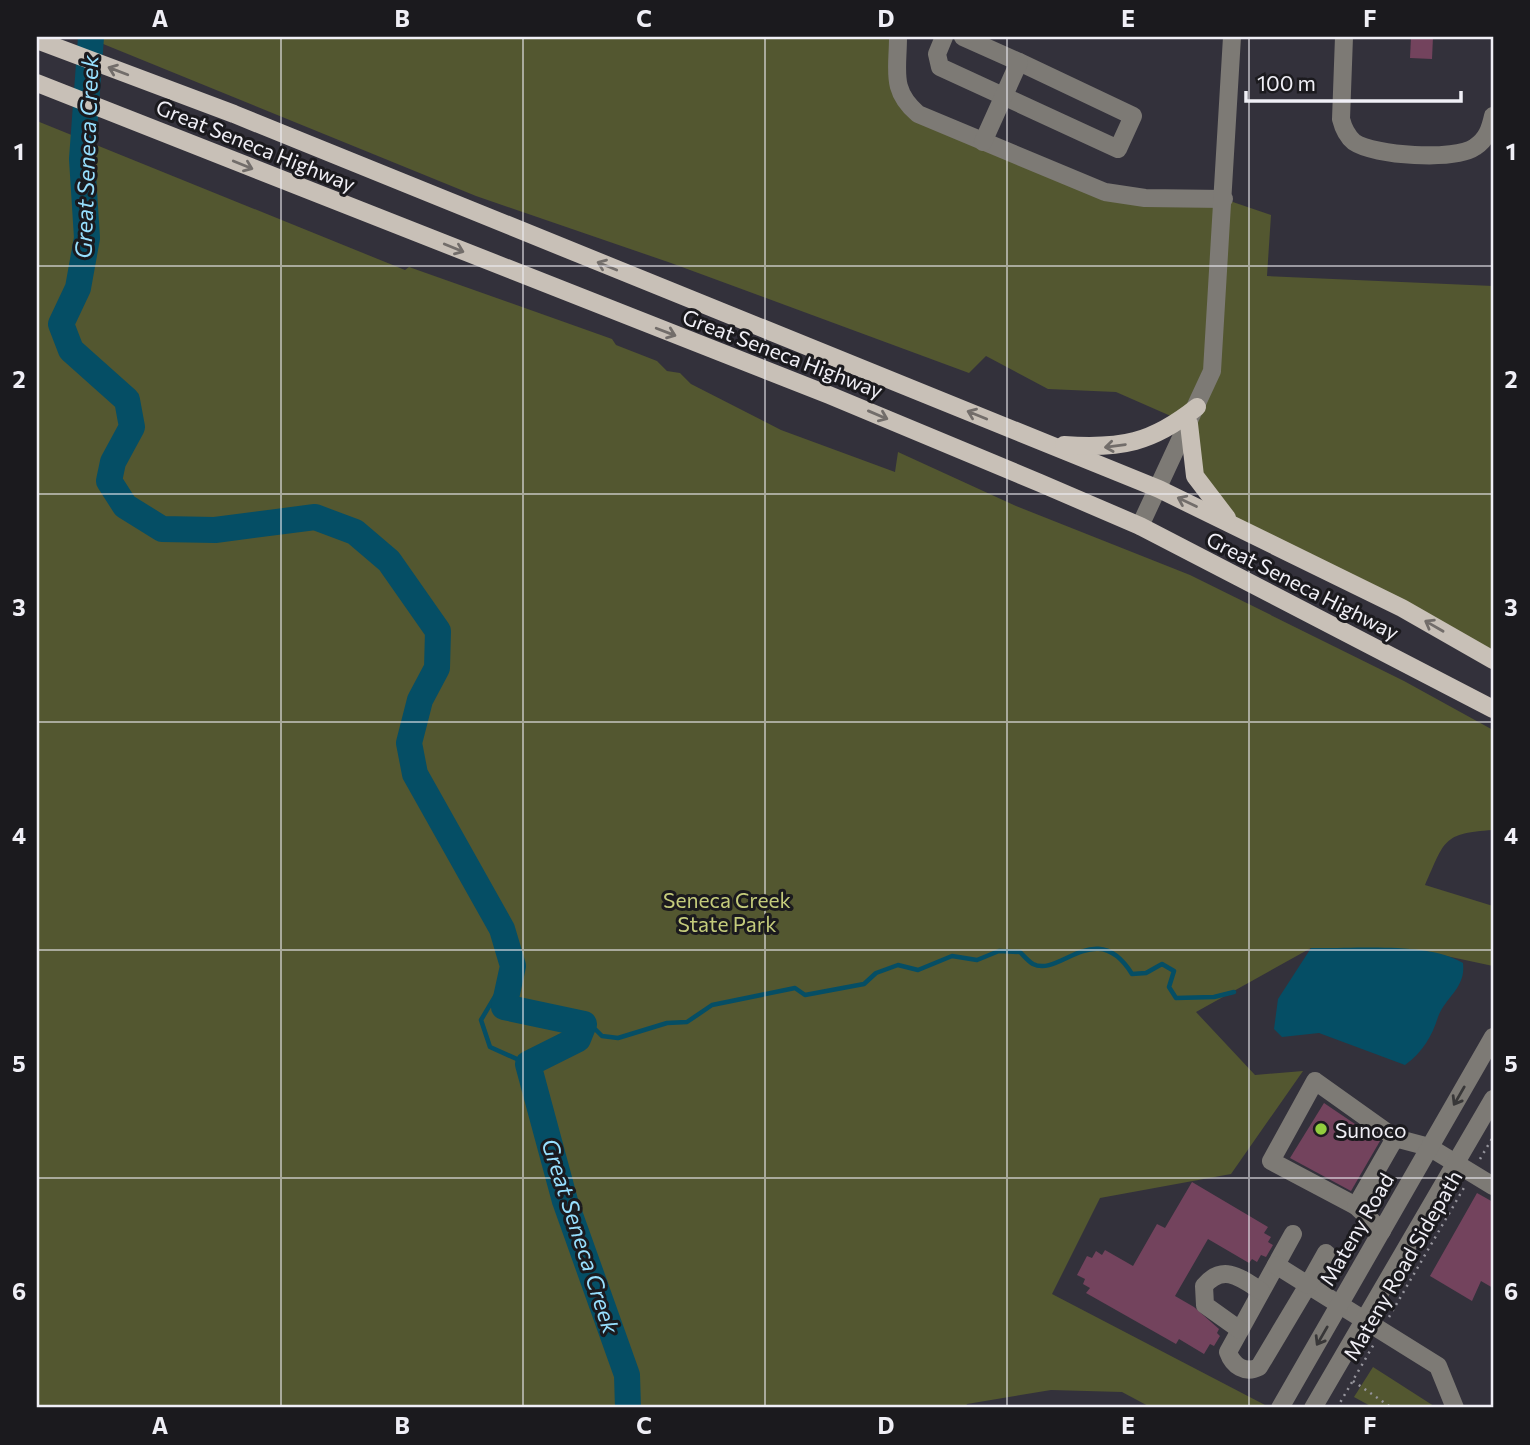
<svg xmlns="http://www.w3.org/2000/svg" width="1530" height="1445" viewBox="0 0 1530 1445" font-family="Commissioner,sans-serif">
<rect width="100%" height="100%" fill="#33313b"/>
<g fill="#535730">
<path d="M 86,37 L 898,37 L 902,100 L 1105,192 L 1224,199 L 1271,215 L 1267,276 L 1493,286 L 1493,666 L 1234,525 L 1204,490 L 1189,424 L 1116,392 L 1048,389 L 986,356 L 969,373 L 671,263 L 476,196 Z"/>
<path d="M 37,121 L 405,270 L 409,267 L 612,339 L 616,345 L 657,361 L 667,371 L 680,373 L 691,384 L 781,430 L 895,472 L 898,452 L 1016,506 L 1190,575 L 1404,681 L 1493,730 L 1493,830 C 1442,833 1445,841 1425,885 L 1493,906 L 1493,966 L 1423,951 L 1311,948 L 1196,1012 L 1255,1075 L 1303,1071 L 1231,1174 L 1100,1198 L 1052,1294 L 1265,1405 L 1263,1408 L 1152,1408 L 1122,1392 L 1051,1390 L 967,1404 L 965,1408 L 37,1408 Z"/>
<path d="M 1373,1367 L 1437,1408 L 1374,1408 L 1354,1397 Z"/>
</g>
<path fill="#054e65" d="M 1311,948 C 1352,949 1428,941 1463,963 C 1466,988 1446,996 1438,1017 C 1432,1036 1423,1052 1405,1065 L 1319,1033 L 1282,1037 L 1274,1029 L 1278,999 Z"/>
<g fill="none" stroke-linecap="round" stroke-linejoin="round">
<g stroke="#054e65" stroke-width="4.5">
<path d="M 513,966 L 481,1020 L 490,1047 L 528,1064"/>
<path d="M 584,1024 L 591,1025 L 602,1036 L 618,1038 L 667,1023 L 687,1022 L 712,1005 L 795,988 L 805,995 L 864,984 L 876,973 L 898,965 L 918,970 L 952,956 L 977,960 L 999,951 L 1020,952 C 1024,956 1028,961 1033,964 C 1060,978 1096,916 1132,974 L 1146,973 L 1162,964 L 1174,971 L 1169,987 L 1176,998 L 1214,997 L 1234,992"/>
</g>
<path stroke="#054e65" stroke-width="26" d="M 91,37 L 82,159 L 87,238 L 78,288 L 61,324 L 71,350 L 127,400 L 132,427 L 113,462 L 109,481 L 125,506 L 162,529 L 215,530 L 315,517 L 355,532 L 389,561 L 438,631 L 437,668 L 420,700 L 409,743 L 415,774 L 502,929 L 513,966 L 504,1007 L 584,1024 L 578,1039 L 528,1064 L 565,1201 L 627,1375 L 628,1408"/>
</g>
<g fill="#73435d">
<path d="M 1411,37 L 1433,37 L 1432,59 L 1410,58 Z"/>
<path d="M 1324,1103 L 1380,1141 L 1351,1191 L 1290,1158 Z"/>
<path d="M 1192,1182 L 1268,1227 L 1264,1233 L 1271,1237 L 1268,1242 L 1273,1245 L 1266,1257 L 1261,1255 L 1257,1262 L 1252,1259 L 1249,1263 L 1208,1239 L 1175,1296 L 1194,1307 L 1219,1329 L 1217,1333 L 1220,1336 L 1214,1346 L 1210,1344 L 1204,1354 L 1179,1339 L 1176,1344 L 1086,1293 L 1090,1288 L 1083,1284 L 1085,1279 L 1077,1275 L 1087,1256 L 1092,1258 L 1096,1251 L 1102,1255 L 1105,1250 L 1133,1266 L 1157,1224 L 1165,1228 Z"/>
<path d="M 1477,1193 L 1493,1202 L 1493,1288 L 1481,1281 L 1472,1301 L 1430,1276 Z"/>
</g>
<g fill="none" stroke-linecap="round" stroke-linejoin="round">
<g stroke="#96959d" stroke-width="2.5" stroke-dasharray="2 5" stroke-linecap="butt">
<path d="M 1480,1159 L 1493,1137"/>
<path d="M 1389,1317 L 1465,1186"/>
<path d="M 1353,1381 L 1392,1408"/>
<path d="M 1337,1408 L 1374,1344"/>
</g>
<g stroke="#7d7a75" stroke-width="18">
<path d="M 898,37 C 898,71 890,90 918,114 L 1105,192 L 1145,198 L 1224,199"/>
<path d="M 944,37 L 937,54 L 940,67 L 1118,149 L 1133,116 L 1019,62"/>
<path d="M 963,37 L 1019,62 L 983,142"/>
<path d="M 1344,37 L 1341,119 C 1343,127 1347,136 1354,142 C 1374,156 1455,161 1475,147 C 1487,139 1490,129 1493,116"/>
<path d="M 1140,526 L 1212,371 L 1232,37"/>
<path d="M 1356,1206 L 1271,1161 L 1315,1081 L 1395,1138"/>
<path d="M 1382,1231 L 1356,1206 L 1395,1138 L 1429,1147 L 1493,1186"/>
<path d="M 1293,1234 L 1228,1352 C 1233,1366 1245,1374 1259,1367 L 1308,1285 L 1438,1366 L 1455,1408"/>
<path d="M 1276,1265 L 1308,1285 L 1326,1253"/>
<path d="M 1240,1330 L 1205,1305 L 1204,1286 C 1223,1263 1241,1278 1261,1291"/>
<path d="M 1280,1408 L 1493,1037"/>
<path d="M 1313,1408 L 1493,1099"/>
</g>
<g stroke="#c8c0b7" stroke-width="18">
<path d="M 37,40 L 234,114 L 1159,489 L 1402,608 L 1493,660"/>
<path d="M 37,83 L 829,395 L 1040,483 L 1140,526 L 1493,709"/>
<path d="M 1189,424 L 1195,476 L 1227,518"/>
<path d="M 1064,445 C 1121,449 1152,443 1197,407"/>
</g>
</g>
<defs><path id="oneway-shaft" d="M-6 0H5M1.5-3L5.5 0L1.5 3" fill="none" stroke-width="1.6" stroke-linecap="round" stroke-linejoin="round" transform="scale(1.75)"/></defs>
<g stroke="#726d6a">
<use href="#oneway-shaft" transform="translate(118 71) rotate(-159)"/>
<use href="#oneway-shaft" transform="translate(243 165) rotate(22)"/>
<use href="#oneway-shaft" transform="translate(454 248) rotate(22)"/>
<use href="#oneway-shaft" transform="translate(607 266) rotate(-158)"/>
<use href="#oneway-shaft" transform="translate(666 332) rotate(21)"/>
<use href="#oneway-shaft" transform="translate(878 415) rotate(23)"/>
<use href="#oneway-shaft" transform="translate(977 415) rotate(-158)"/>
<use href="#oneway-shaft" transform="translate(1115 446) rotate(172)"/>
<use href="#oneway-shaft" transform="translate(1187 502) rotate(-155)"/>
<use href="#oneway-shaft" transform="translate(1434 626) rotate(-150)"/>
</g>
<g stroke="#383738">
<use href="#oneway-shaft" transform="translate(1459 1096) rotate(120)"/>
<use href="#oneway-shaft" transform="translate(1322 1336) rotate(120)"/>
</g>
<path fill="none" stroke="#f0eff6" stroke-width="2" stroke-opacity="0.55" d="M 281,37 L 281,1408M 523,37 L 523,1408M 765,37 L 765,1408M 1007,37 L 1007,1408M 1249,37 L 1249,1408M 37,266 L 1493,266M 37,494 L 1493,494M 37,722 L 1493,722M 37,950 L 1493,950M 37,1178 L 1493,1178"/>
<circle fill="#92cd3e" stroke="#1b1a1e" stroke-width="2.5" cx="1321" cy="1129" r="7"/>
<g text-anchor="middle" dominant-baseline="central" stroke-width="6" stroke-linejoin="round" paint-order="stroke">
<g font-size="21" fill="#f0eff6" stroke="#1b1a1e">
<text transform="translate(256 145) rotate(22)">Great Seneca Highway</text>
<text transform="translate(783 353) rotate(21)">Great Seneca Highway</text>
<text transform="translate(1303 585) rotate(27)">Great Seneca Highway</text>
<text transform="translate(1356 1229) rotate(-60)">Mateny Road</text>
<text transform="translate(1402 1265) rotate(-60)">Mateny Road Sidepath</text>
</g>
<g font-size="21" fill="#c4cb7b" stroke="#1b1a1e">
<text x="727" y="899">Seneca Creek<tspan x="727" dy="24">State Park</tspan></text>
</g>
<g font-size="21" fill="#f0eff6" stroke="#1b1a1e" text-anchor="start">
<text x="1335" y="1129">Sunoco</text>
</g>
<g font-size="23" font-style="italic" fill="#97dffe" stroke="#1b1a1e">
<text transform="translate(86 157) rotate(-88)">Great Seneca Creek</text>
<text transform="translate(581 1236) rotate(72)">Great Seneca Creek</text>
</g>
</g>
<rect width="1530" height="1445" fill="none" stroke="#1b1a1e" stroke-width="77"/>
<path d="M1246 91v10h215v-10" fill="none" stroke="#f0eff6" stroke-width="3.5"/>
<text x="1257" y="91" font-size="21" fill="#f0eff6" stroke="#1b1a1e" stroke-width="5" paint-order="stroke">100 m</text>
<rect x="38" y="38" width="1454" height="1368" fill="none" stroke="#f0eff6" stroke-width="2.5"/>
<g font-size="23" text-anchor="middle" font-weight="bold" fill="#f0eff6">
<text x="160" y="27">A</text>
<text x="402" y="27">B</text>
<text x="644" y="27">C</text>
<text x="886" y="27">D</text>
<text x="1128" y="27">E</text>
<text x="1370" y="27">F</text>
<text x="19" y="160">1</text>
<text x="1511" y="160">1</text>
<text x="19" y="388">2</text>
<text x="1511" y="388">2</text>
<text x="19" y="616">3</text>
<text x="1511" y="616">3</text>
<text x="19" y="844">4</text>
<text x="1511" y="844">4</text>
<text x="19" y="1072">5</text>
<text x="1511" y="1072">5</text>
<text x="19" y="1300">6</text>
<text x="1511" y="1300">6</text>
<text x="160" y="1434">A</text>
<text x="402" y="1434">B</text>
<text x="644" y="1434">C</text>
<text x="886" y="1434">D</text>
<text x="1128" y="1434">E</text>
<text x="1370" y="1434">F</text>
</g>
</svg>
